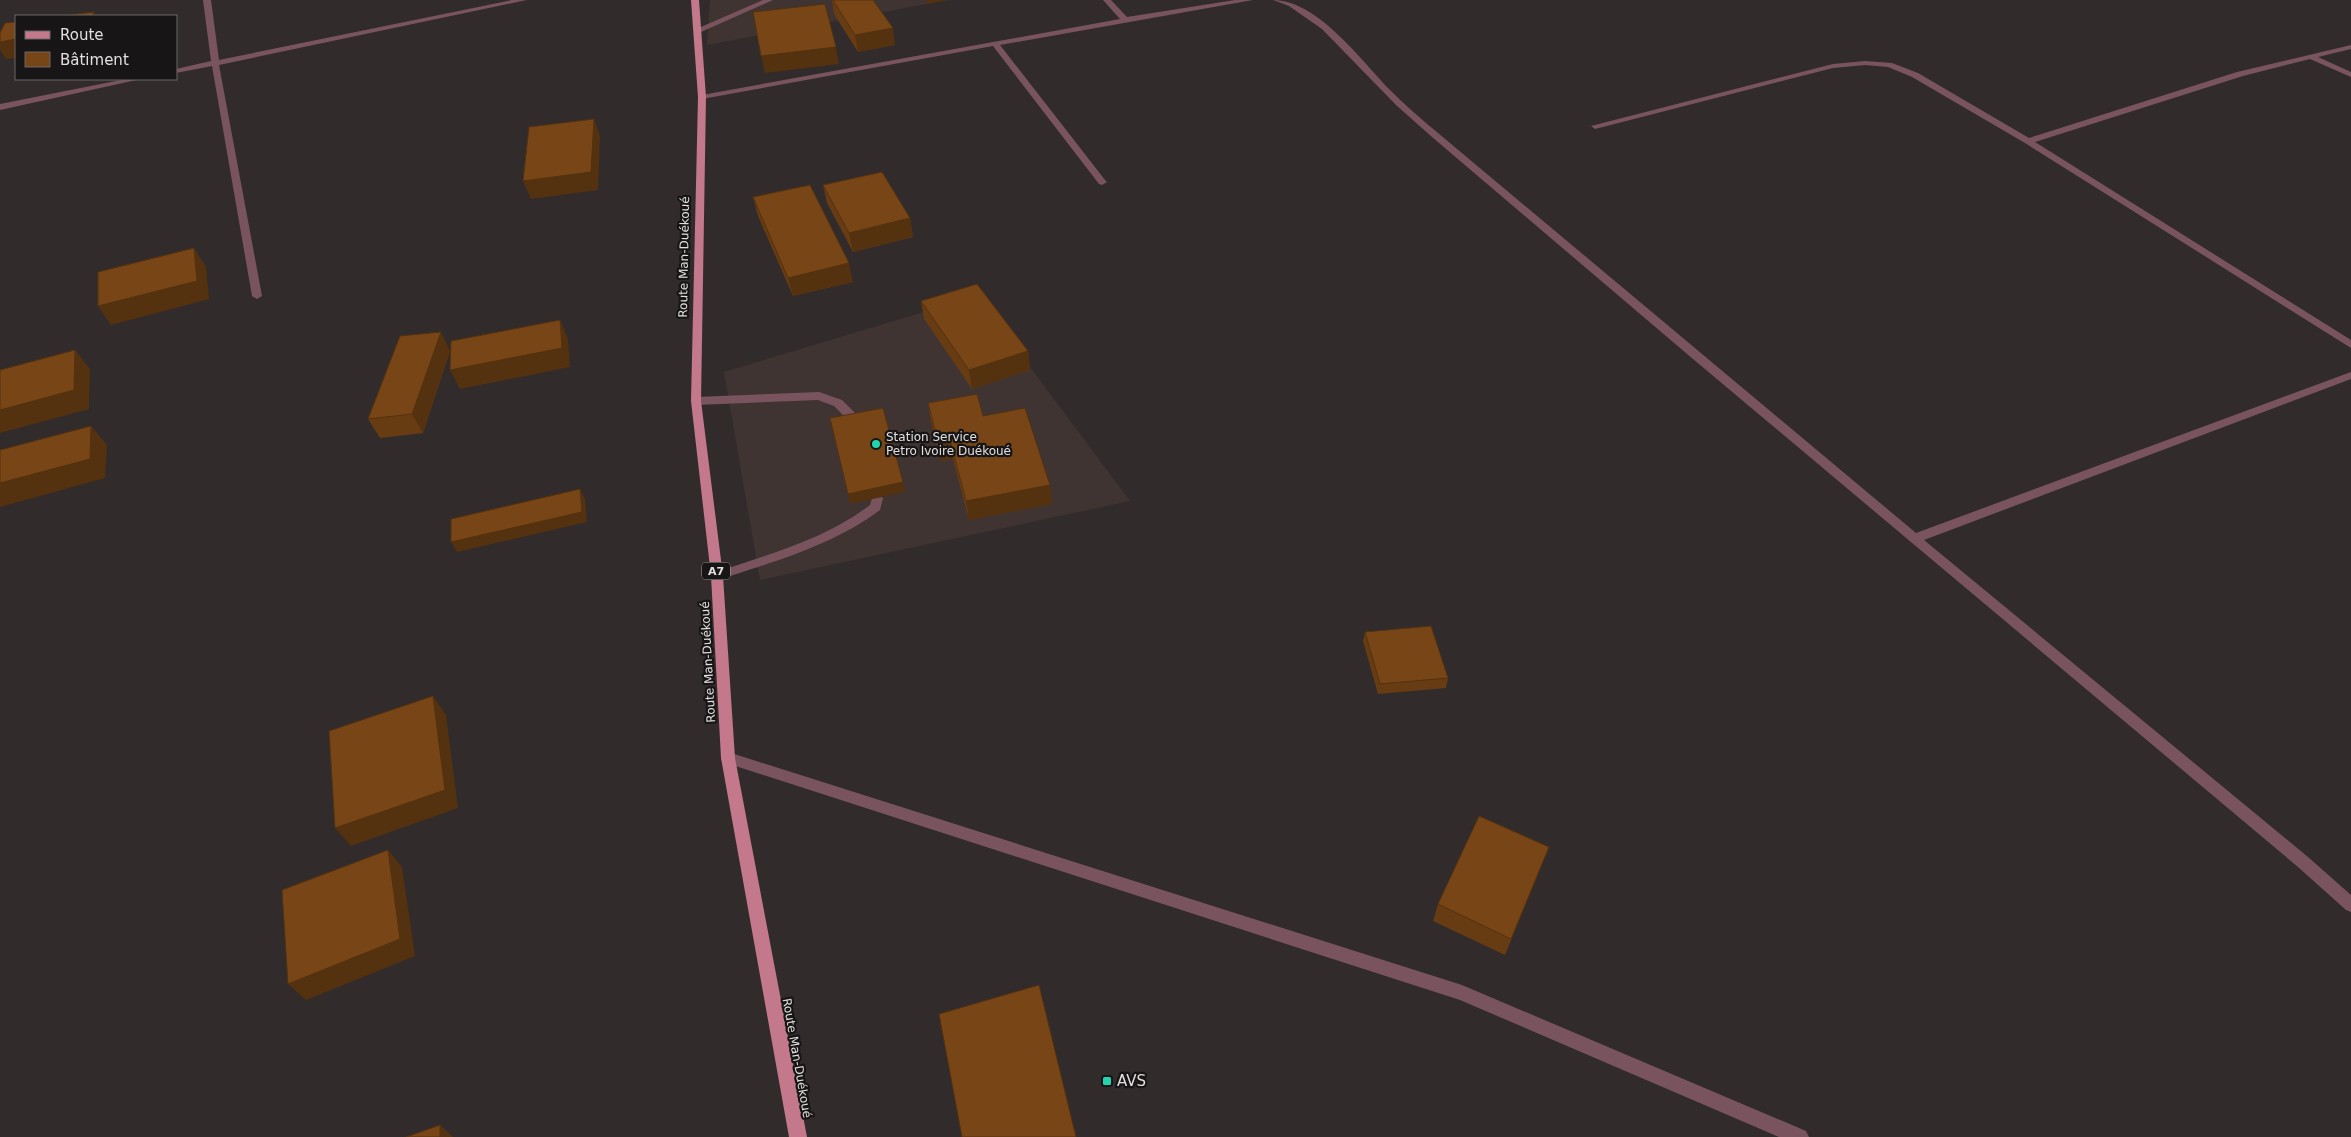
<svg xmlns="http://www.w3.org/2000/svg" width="2351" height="1137" viewBox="0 0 2351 1137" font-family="'DejaVu Sans',sans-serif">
<rect width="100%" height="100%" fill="#312c2b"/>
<g fill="#3f3431">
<path d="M 710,0 L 948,0 L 707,45 Z"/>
<path d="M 977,296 L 1130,501 L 760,580 L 724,372 Z"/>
</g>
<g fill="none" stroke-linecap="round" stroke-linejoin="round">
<g fill="#79545e" fill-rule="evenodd">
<path d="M 203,0 L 211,0 L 219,60 L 512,0 L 527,0 L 219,65 L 262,296 L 257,299 L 252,296 L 212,66 L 176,73 L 176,69 L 211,61 Z"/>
<path d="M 763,0 L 773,0 L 701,32 L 694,30 Z"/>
<path d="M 1103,0 L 1111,0 L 1127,17 L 1235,0 L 1253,0 L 1000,45 L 1105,180 L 1107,182 L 1102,185 L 1099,184 L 993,46 L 702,99 L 698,97 L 702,95 L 1120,19 Z"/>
<path d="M 1273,0 C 1317,0 1361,60 1389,89 C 1405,105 1421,119 1438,133 L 1916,533 L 2351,372 L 2351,379 L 1924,540 L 2308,857 L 2351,895 L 2351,912 L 2346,910 L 2298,867 L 1693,359 L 1432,137 L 1396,105 L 1322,29 L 1289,6 Z"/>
<path d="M 2351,45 L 2351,49 L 2318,57 L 2351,72 L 2351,77 L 2310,59 L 2243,76 L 2035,142 L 2351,340 L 2351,348 L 2025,143 L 1912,77 L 1888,67 L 1865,65 L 1833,68 L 1595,129 L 1591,126 L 1833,64 L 1865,61 L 1892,63 L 1918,73 L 2029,138 L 2237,72 Z"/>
<path d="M 126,79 L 141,79 L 0,110 L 0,104 Z"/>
<path d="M 819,392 L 842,400 L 862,420 L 864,423 L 862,426 L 854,426 L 834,406 L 818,400 L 696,405 L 691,401 L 696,397 Z"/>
<path d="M 877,494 L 883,498 L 880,510 C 833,545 776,561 721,579 L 713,579 L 711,576 L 713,573 C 767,555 824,540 870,505 L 873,495 Z"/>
<path d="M 728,752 L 1462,985 L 1806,1131 L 1809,1137 L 1779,1137 L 1460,1000 L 723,762 L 721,758 L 723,754 Z"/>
</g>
<path fill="#c3788c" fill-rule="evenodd" d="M 691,0 L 699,0 L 706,97 L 701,401 L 723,576 L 735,758 L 807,1137 L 789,1137 L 721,758 L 711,576 L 691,401 L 698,97 Z"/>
</g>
<g fill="#673c13">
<path d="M 832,0 L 873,0 L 895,45 L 858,52 L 834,14 Z"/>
<path d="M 823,185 L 910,218 L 913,237 L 853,252 L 827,203 Z"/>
<path d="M 753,197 L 853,282 L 793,296 L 758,216 Z"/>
<path d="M 921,301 L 1028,351 L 1030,370 L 972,389 L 924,319 Z"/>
<path d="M 450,351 L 423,433 L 380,438 L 368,419 Z"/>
<path d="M 928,403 L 983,416 L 1050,485 L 1052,504 L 969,520 L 953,459 L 941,461 L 931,422 Z"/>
<path d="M 1365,632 L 1448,678 L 1446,688 L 1378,694 L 1363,641 Z"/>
<path d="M 1549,847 L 1505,955 L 1433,921 L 1438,904 Z"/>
</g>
<g fill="#54310f">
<path d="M 927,0 L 948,0 L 927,4 Z"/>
<path d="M 94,12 L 96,16 L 92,16 Z"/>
<path d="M 893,28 L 895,45 L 858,52 L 855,35 Z"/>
<path d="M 16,39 L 16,58 L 6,59 L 0,50 L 0,42 Z"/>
<path d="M 836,47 L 839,64 L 765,73 L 761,56 Z"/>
<path d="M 594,119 L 600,136 L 598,190 L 531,199 L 523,181 Z"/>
<path d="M 910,218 L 913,237 L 853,252 L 849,233 Z"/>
<path d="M 194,248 L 206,267 L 209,299 L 111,325 L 98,306 Z"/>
<path d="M 849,263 L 853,282 L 793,296 L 788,278 Z"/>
<path d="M 560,320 L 568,339 L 570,367 L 460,389 L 450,370 Z"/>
<path d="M 441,332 L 450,351 L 423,433 L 412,414 Z"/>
<path d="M 75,350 L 90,369 L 89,409 L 0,433 L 0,410 Z"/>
<path d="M 1028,351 L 1030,370 L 972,389 L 969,370 Z"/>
<path d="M 91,426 L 107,445 L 105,478 L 0,507 L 0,483 Z"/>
<path d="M 950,440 L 953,459 L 941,461 L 938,442 Z"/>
<path d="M 903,482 L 905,492 L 850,504 L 848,494 Z"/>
<path d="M 1050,485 L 1052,504 L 969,520 L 966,501 Z"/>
<path d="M 580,489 L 585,499 L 587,522 L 457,552 L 451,542 Z"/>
<path d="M 433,696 L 446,715 L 458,808 L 351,846 L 335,828 Z"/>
<path d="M 388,850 L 402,867 L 415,956 L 306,1000 L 288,984 Z"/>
<path d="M 440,1125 L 453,1137 L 440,1137 Z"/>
</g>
<g fill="#784616" stroke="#54310f">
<path d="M 833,0 L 873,0 L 893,28 L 855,35 Z"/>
<path d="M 825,4 L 836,47 L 761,56 L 753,12 Z"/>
<path d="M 94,12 L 92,16 L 61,16 Z"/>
<path d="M 16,22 L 16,39 L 0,42 L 0,33 L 5,23 Z"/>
<path d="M 594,119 L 591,172 L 523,181 L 529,127 Z"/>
<path d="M 882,172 L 910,218 L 849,233 L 823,185 Z"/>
<path d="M 810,185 L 849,263 L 788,278 L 753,197 Z"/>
<path d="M 194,248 L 197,281 L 98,306 L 98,272 Z"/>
<path d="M 977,284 L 1028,351 L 969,370 L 921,301 Z"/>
<path d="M 560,320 L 562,348 L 450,370 L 451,341 Z"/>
<path d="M 441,332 L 412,414 L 368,419 L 400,336 Z"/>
<path d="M 75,350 L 74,390 L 0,410 L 0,370 Z"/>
<path d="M 977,394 L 983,416 L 1025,408 L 1050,485 L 966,501 L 950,440 L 938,442 L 928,403 Z"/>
<path d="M 883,408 L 903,482 L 848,494 L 830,418 Z"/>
<path d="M 91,426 L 90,459 L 0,483 L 0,450 Z"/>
<path d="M 580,489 L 582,512 L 451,542 L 451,519 Z"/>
<path d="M 1431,626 L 1448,678 L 1380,684 L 1365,632 Z"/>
<path d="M 433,696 L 445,790 L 335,828 L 329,731 Z"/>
<path d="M 1479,816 L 1549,847 L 1511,939 L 1438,904 Z"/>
<path d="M 388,850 L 400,939 L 288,984 L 282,890 Z"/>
<path d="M 1039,985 L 1076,1137 L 962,1137 L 939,1014 Z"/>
<path d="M 440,1125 L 440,1137 L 406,1137 Z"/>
</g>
<g fill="#22d5af" stroke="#171515" stroke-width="2">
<circle cx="876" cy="444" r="5"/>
<rect x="1102" y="1076" width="10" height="10" rx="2.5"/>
</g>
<g text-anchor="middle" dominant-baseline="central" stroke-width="4.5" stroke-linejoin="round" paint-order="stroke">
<rect fill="#171515" stroke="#a6a2a2" stroke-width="1" x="702" y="562.5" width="28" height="17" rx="4"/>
<g font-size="11" font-weight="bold" fill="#e3dfdf">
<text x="716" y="571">A7</text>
</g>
<g font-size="12" fill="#e3dfdf" stroke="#171515">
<text transform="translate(684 257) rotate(-89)">Route Man-Duékoué</text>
<text transform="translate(708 662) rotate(-93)">Route Man-Duékoué</text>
<text transform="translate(797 1058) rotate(80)">Route Man-Duékoué</text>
</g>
<g font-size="12" fill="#e3dfdf" stroke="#171515" text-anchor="start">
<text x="886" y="437">Station Service<tspan x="886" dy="14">Petro Ivoire Duékoué</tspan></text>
</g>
<g font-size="15" fill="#e3dfdf" stroke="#171515" text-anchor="start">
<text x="1117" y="1081">AVS</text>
</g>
</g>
<rect x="15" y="15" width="162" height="65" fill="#171515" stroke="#696666"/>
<rect x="25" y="31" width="25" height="8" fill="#c3788c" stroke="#696666"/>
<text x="60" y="40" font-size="15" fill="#e3dfdf">Route</text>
<rect x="25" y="52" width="25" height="15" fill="#784616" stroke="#696666"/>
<text x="60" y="65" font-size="15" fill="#e3dfdf">Bâtiment</text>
</svg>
